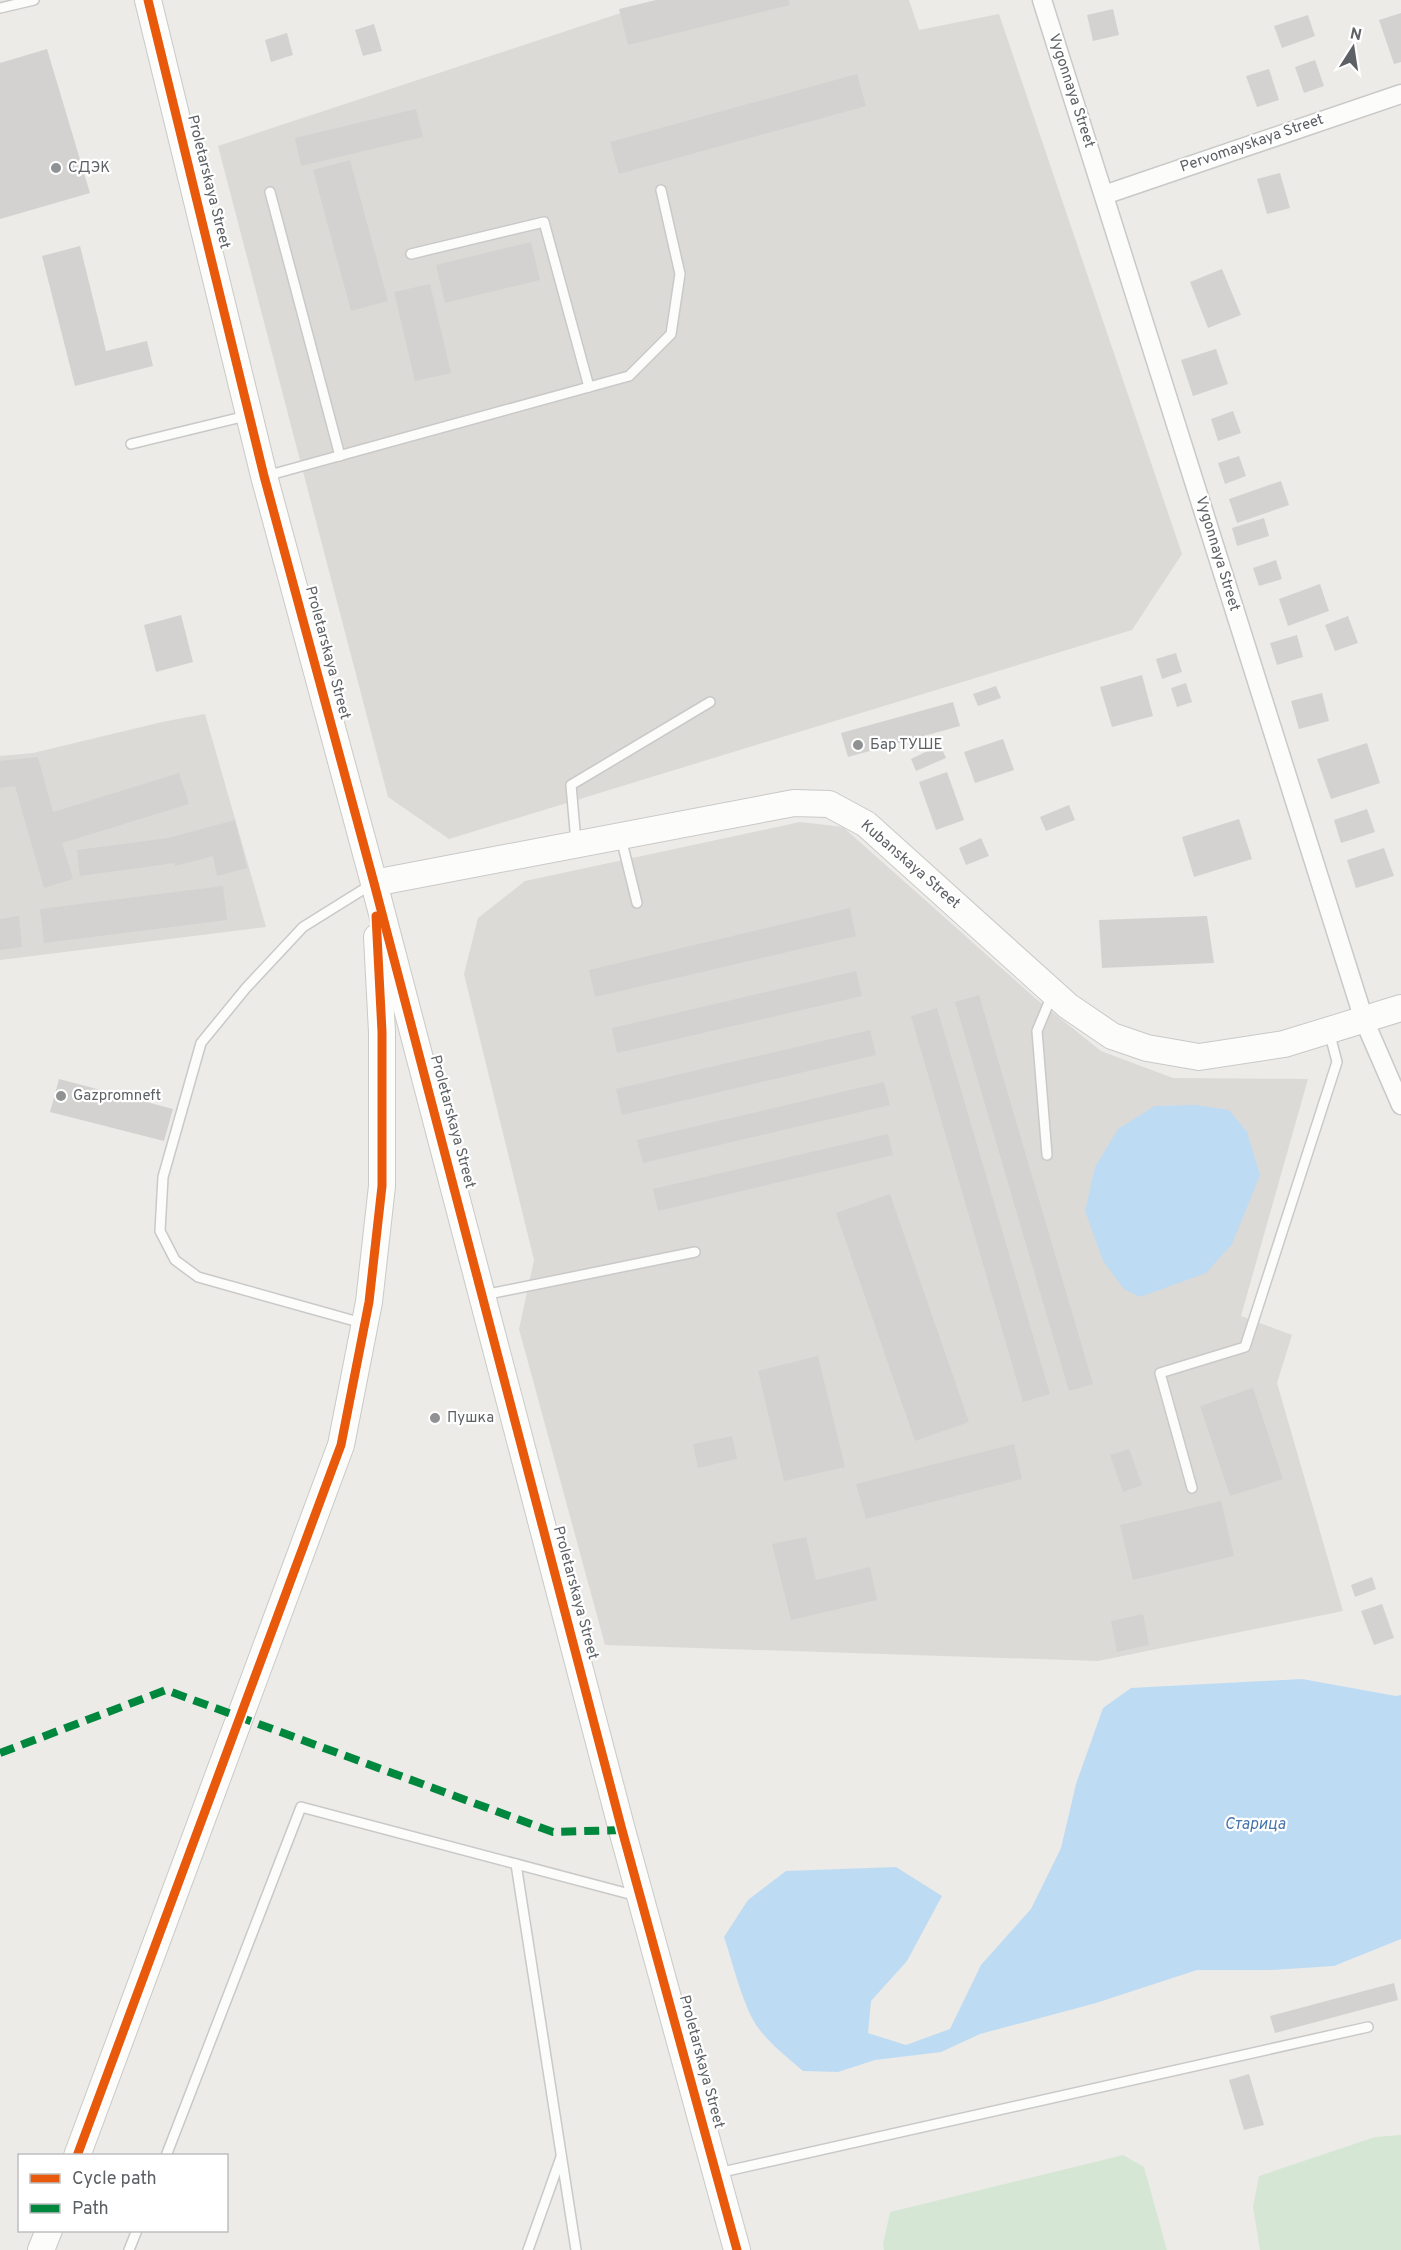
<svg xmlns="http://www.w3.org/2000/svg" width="1401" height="2250" viewBox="0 0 1401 2250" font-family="Overpass,sans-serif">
<rect width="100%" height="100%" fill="#ecebe7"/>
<g fill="#dcdad7">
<path d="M 660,0 L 909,0 L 919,30 L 999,14 L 1182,554 L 1132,630 L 449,839 L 388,797 L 218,146 Z"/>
<path d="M 205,714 L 266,927 L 0,960 L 0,756 L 33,753 L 162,722 Z"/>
<path d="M 800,822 L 843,827 L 1035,998 L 1101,1051 L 1173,1078 L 1308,1079 L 1241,1316 L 1292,1335 L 1277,1383 L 1343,1611 L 1098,1661 L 605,1645 L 519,1329 L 534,1260 L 464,974 L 478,918 L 525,881 Z"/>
</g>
<g fill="#d5e7d4">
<path d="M 1401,2135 L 1401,2250 L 1260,2250 L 1253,2207 L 1259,2176 L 1375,2137 Z"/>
<path d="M 1123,2155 L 1144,2167 L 1167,2250 L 884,2250 L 883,2244 L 890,2212 Z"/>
</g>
<g fill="#bedbf4">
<path d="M 1195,1105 L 1229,1110 L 1247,1132 L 1260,1175 L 1232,1244 L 1206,1273 L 1140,1297 L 1124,1289 L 1103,1261 L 1085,1211 L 1095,1167 L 1118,1129 L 1155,1106 Z"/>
<path d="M 1302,1679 L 1396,1696 L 1401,1695 L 1401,1939 L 1334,1966 L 1272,1970 L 1197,1970 L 1096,2003 L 980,2034 L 941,2052 L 875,2060 L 838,2072 L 803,2071 C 788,2058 771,2045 759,2029 C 743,2008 733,1963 724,1937 L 748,1900 L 786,1871 L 896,1867 L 942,1896 L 907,1961 L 871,2001 L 868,2033 L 906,2045 L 950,2029 L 981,1965 L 1031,1909 L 1061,1848 L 1076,1784 L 1103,1708 L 1131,1688 Z"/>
</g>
<g fill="#d3d2d0">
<path d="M 656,0 L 789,0 L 790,5 L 628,45 L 619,9 Z"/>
<path d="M 1113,9 L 1119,35 L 1093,41 L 1087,15 Z"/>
<path d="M 1401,13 L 1401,62 L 1394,64 L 1379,20 Z"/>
<path d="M 1308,15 L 1315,36 L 1282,48 L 1274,26 Z"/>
<path d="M 374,24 L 382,51 L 363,56 L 355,30 Z"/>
<path d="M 287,33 L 293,55 L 271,62 L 265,40 Z"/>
<path d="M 47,49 L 90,193 L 0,219 L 0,63 Z"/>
<path d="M 1315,60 L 1324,86 L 1304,93 L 1295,67 Z"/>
<path d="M 1269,69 L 1279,100 L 1257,107 L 1246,76 Z"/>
<path d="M 857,74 L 866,106 L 619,174 L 610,142 Z"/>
<path d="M 416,109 L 423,137 L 301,166 L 295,138 Z"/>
<path d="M 350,160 L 388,301 L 351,311 L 313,170 Z"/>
<path d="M 1280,173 L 1290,208 L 1267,214 L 1257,179 Z"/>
<path d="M 531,242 L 540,280 L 445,303 L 436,265 Z"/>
<path d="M 80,246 L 106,351 L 147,341 L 153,366 L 75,386 L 42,256 Z"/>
<path d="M 1222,269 L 1241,315 L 1208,328 L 1190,282 Z"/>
<path d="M 430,284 L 451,373 L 415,381 L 394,292 Z"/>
<path d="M 1216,349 L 1228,384 L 1193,396 L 1181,360 Z"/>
<path d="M 1233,411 L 1241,433 L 1218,441 L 1211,419 Z"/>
<path d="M 1239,456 L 1246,476 L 1225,484 L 1218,463 Z"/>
<path d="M 1281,481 L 1289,505 L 1237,523 L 1229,499 Z"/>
<path d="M 1264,518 L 1269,536 L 1237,546 L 1232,528 Z"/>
<path d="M 1276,560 L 1282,579 L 1259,586 L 1253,568 Z"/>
<path d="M 1320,584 L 1329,611 L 1288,626 L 1279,599 Z"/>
<path d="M 181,615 L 193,662 L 156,672 L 144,625 Z"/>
<path d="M 1348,616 L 1358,643 L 1335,651 L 1325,625 Z"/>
<path d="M 1297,635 L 1303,657 L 1277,665 L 1270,643 Z"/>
<path d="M 1176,653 L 1182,672 L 1162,679 L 1156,659 Z"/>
<path d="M 1142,675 L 1153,716 L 1112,727 L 1100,687 Z"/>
<path d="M 1186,683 L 1192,702 L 1177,707 L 1171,688 Z"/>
<path d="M 996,686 L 1001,698 L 978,706 L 973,694 Z"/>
<path d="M 1322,693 L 1329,721 L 1299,729 L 1291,701 Z"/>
<path d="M 953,702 L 960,726 L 848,757 L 841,733 Z"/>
<path d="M 1003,739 L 1014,770 L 975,783 L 964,752 Z"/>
<path d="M 1367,743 L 1380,783 L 1331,799 L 1317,759 Z"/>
<path d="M 940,745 L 946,758 L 916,771 L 911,759 Z"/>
<path d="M 38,757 L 53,812 L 179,773 L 189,804 L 62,843 L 73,879 L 44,888 L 15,786 L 0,788 L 0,761 Z"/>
<path d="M 947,772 L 964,820 L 936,830 L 919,782 Z"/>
<path d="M 1069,805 L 1075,820 L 1046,831 L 1040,817 Z"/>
<path d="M 1367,809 L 1375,832 L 1341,843 L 1334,820 Z"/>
<path d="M 1239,819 L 1252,859 L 1194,877 L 1182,837 Z"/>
<path d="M 235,820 L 247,868 L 217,876 L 213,856 L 175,866 L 175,863 L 80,876 L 77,850 L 168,838 Z"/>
<path d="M 981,838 L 989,856 L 966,865 L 959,848 Z"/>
<path d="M 1384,848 L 1394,876 L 1356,888 L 1347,860 Z"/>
<path d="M 223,886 L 227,920 L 44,943 L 40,909 Z"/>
<path d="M 850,908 L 856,936 L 595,997 L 589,970 Z"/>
<path d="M 19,916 L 22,947 L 0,950 L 0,919 Z"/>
<path d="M 1207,916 L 1214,963 L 1102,968 L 1099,920 Z"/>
<path d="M 856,971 L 862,996 L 617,1053 L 612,1028 Z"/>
<path d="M 979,995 L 1093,1384 L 1069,1391 L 955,1002 Z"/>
<path d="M 937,1008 L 1050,1394 L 1023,1402 L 911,1016 Z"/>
<path d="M 870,1030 L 876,1055 L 622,1115 L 616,1089 Z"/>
<path d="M 59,1079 L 173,1109 L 164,1141 L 50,1112 Z"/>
<path d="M 884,1082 L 890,1105 L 643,1163 L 637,1140 Z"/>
<path d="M 888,1134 L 893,1155 L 658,1211 L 653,1189 Z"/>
<path d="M 890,1194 L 969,1422 L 915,1441 L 836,1213 Z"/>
<path d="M 818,1356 L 845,1467 L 784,1481 L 758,1371 Z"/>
<path d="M 1253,1388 L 1283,1479 L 1230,1496 L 1200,1406 Z"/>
<path d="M 732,1436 L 737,1459 L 698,1468 L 693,1444 Z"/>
<path d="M 1014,1444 L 1022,1479 L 866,1519 L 856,1484 Z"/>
<path d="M 1129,1449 L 1142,1485 L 1123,1492 L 1110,1455 Z"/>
<path d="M 1221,1501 L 1234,1556 L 1133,1580 L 1120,1525 Z"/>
<path d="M 806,1537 L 816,1580 L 870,1567 L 877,1600 L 791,1620 L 772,1544 Z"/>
<path d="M 1372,1577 L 1376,1589 L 1355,1597 L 1351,1585 Z"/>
<path d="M 1382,1604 L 1394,1638 L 1374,1645 L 1361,1611 Z"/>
<path d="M 1143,1614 L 1149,1645 L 1117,1652 L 1111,1621 Z"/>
<path d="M 1394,1983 L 1398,2000 L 1275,2033 L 1270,2016 Z"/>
<path d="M 1249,2074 L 1264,2125 L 1244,2130 L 1229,2080 Z"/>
</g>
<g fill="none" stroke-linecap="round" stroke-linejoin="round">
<g stroke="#c9c9c9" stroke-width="12">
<g id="lane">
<path d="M 0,8 L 34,0"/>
<path d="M 270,192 L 340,456"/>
<path d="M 411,254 L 544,222 L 589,387"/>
<path d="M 131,444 L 246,416"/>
<path d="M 266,476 L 629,376 L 671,334 L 680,274 L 661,190"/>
<path d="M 621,838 L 637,903"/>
<path d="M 576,842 L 571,785 L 710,702"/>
<path d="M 1047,1155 L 1037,1031 L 1052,995"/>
<path d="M 484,1295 L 695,1252"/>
<path d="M 362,1323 L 198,1277 L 175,1260 L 160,1231 L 163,1177 L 201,1043 L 246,988 L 303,927 L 372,884"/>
<path d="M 1192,1488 L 1160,1373 L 1245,1347 L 1337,1062 L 1329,1031"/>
<path d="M 516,1864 L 576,2250"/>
<path d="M 166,2156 L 301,1807 L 637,1896"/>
<path d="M 718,2173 L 1368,2027"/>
<path d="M 129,2250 L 137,2230"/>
<path d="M 528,2250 L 561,2157"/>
</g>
</g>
<g stroke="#c9c9c9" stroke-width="21">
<g id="street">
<path d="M 1042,0 L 1364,1020 L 1401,1105"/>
<path d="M 1104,195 L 1401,94"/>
</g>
</g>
<g stroke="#c9c9c8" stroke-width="28">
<g id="secondary">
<path d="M 148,0 L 264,476 L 374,883 L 622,1830 L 737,2250"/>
<path d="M 374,883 L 794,803 L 829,804 L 866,824 L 1068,1006 L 1112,1036 L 1147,1048 L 1199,1057 L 1284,1044 L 1401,1008"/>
<path d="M 77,2156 L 341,1445 L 369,1302 L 382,1186 L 382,1032 L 377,937"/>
<path d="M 41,2250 L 49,2230"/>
</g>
</g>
<use href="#lane" stroke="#fcfcfb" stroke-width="9"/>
<use href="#street" stroke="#fcfcfb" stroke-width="18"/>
<use href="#secondary" stroke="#fcfcfb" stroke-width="26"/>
<path stroke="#00873e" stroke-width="8" stroke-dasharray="15 8" stroke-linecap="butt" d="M 0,1753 L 166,1690 L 553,1832 L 622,1830"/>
<g stroke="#fff" stroke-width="13">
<g id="cycleway">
<path d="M 148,0 L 264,476 L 374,883 L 622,1830 L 737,2250"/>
<path d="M 77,2156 L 341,1445 L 369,1302 L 382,1186 L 382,1032 L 376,916"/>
</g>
</g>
<use href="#cycleway" stroke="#e8590c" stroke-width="9"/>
</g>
<g fill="#8f9192" stroke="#fff" stroke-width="2">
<circle cx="56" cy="168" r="6"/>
<circle cx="858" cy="745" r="6"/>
<circle cx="61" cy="1096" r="6"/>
<circle cx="435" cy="1418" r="6"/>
</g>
<g text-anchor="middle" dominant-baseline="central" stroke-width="4.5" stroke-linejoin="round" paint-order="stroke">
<g font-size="15" fill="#5d6064" stroke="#fff">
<text transform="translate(1071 91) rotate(72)">Vygonnaya Street</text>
<text transform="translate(1252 144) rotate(-19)">Pervomayskaya Street</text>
<text transform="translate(208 182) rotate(76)">Proletarskaya Street</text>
<text transform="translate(1217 554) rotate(73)">Vygonnaya Street</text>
<text transform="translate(327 653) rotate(75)">Proletarskaya Street</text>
<text transform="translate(910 865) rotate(41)">Kubanskaya Street</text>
<text transform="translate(452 1122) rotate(75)">Proletarskaya Street</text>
<text transform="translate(575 1593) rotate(75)">Proletarskaya Street</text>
<text transform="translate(701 2062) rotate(75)">Proletarskaya Street</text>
</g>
<g font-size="15" fill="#5d6064" stroke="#fff" text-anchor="start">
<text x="68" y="168">СДЭК</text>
<text x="870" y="745">Бар ТУШЕ</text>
<text x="73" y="1096">Gazpromneft</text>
<text x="447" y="1418">Пушка</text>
</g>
<g font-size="16" font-style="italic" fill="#4874aa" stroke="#fff">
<text x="1255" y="1825">Старица</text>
</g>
</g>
<rect x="18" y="2154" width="210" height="78" fill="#ffffff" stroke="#bebfc1" stroke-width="1.5"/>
<rect x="30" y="2174" width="30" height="9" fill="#e8590c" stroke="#bebfc1" stroke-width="1.5"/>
<text x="72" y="2184" font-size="18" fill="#5d6064">Cycle path</text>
<rect x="30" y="2204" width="30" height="9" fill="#00873e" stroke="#bebfc1" stroke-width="1.5"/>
<text x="72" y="2214" font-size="18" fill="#5d6064">Path</text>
<g transform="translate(1353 48) rotate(12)" stroke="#ffffff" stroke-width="4.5" paint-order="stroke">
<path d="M0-4.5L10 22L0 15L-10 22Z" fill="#5d6064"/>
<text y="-9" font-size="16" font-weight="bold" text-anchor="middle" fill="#5d6064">N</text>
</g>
</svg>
